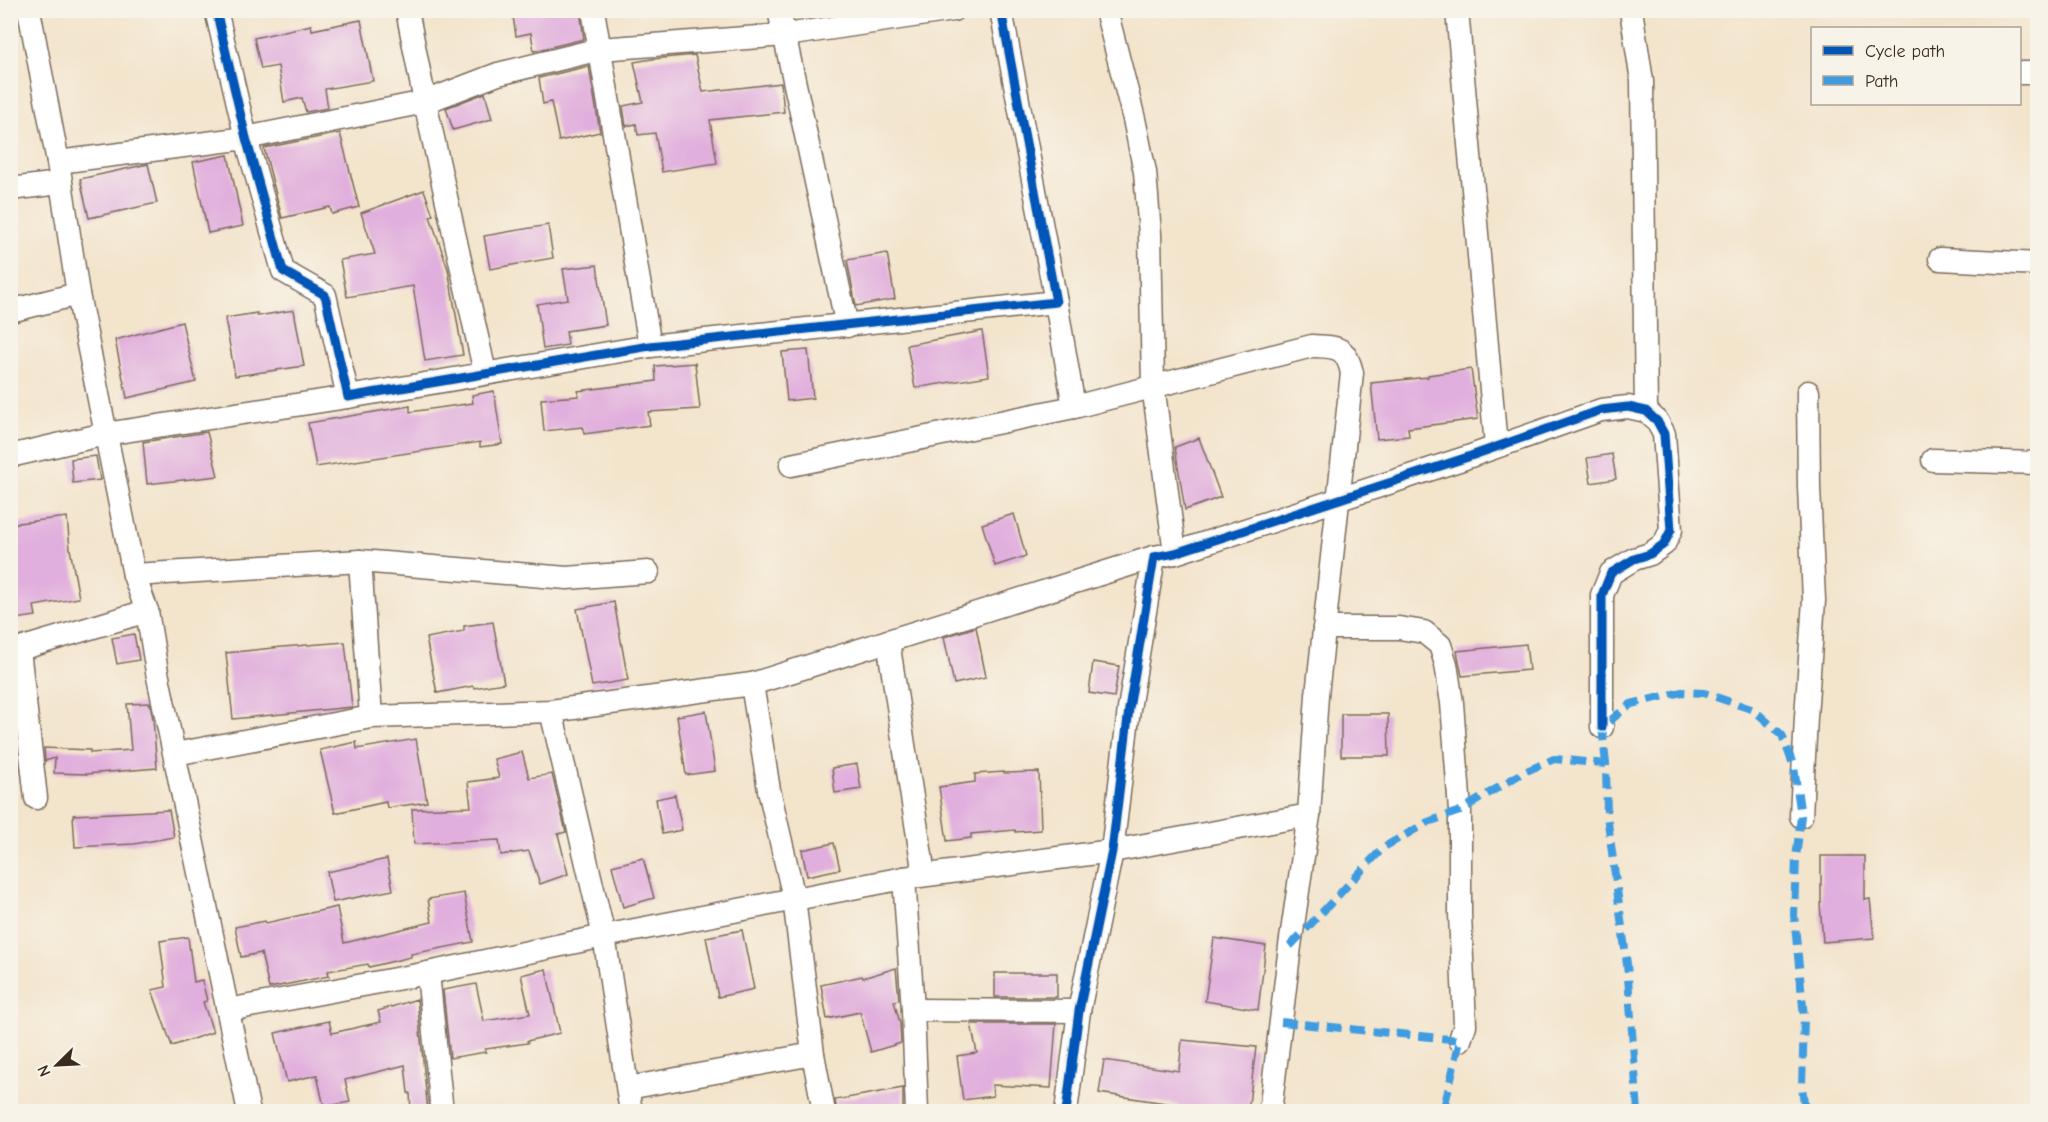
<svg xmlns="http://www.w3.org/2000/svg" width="2048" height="1122" viewBox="0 0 2048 1122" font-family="'Comic Neue',sans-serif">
<rect width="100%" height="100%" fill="#f7f3e8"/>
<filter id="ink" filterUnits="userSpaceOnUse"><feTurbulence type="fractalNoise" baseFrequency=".0167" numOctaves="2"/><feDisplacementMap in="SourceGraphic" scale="12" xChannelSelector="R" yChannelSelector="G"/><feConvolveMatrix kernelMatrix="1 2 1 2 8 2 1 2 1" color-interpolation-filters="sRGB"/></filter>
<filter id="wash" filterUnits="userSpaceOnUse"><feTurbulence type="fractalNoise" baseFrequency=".008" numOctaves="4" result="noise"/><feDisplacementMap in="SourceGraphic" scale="24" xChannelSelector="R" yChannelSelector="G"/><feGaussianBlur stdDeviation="1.35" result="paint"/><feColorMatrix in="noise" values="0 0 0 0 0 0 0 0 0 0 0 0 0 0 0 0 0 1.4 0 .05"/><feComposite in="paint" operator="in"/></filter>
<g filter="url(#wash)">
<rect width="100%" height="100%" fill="#f3e4cc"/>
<g id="blocks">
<g fill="#e1afdd">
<path d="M 512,10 L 580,10 L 584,39 L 534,51 L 531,33 L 516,36 Z"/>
<path d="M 361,20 L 373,81 L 325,89 L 328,108 L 306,112 L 302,98 L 284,102 L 278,66 L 261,69 L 254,38 L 311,25 L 312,30 Z"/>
<path d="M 695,55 L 703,92 L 781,83 L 784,112 L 710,120 L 717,163 L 662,172 L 655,133 L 638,135 L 636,124 L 626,126 L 623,106 L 643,102 L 634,62 L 652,59 Z"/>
<path d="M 589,66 L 600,132 L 559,141 L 551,102 L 543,104 L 539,78 Z"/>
<path d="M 485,93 L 492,119 L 453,130 L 446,108 Z"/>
<path d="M 340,133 L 359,207 L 332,214 L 330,207 L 282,218 L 264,148 Z"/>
<path d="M 228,155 L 243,226 L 208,233 L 193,162 Z"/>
<path d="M 148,164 L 157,203 L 89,218 L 80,179 Z"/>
<path d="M 424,190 L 433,215 L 430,216 L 448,269 L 463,355 L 425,361 L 413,286 L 347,297 L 340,260 L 375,254 L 361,213 Z"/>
<path d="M 548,225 L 553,258 L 490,269 L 484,236 Z"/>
<path d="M 887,253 L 895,299 L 856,306 L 847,260 Z"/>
<path d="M 597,265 L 606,325 L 566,331 L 568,345 L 543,349 L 537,304 L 568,299 L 563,269 Z"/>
<path d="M 294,310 L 304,366 L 235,376 L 225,318 L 257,313 L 257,316 Z"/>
<path d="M 182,322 L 196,382 L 127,398 L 115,340 Z"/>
<path d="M 982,331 L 989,376 L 915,388 L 907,345 Z"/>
<path d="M 808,350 L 813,398 L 787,401 L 782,352 Z"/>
<path d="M 695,363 L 700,409 L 648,412 L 650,425 L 584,434 L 583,427 L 544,431 L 541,399 L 579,396 L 578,391 L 656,381 L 655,366 Z"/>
<path d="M 1471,369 L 1478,419 L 1408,428 L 1409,436 L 1377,439 L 1371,383 L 1428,377 L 1428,375 Z"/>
<path d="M 494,391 L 502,444 L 480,447 L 480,442 L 316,467 L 308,423 L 410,406 L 410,412 L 473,403 L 472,395 Z"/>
<path d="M 207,432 L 218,476 L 147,484 L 143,442 Z"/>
<path d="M 1199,438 L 1221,497 L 1185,510 L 1175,447 Z"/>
<path d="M 1612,454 L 1616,479 L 1591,483 L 1587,458 Z"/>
<path d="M 96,456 L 100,480 L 73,483 L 71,459 Z"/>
<path d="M 1014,514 L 1026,556 L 995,566 L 982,524 Z"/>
<path d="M 67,517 L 70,549 L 79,598 L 34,606 L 36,616 L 10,620 L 10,524 Z"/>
<path d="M 614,602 L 628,680 L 592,686 L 577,609 Z"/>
<path d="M 493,622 L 504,683 L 474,688 L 473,686 L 437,693 L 426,638 L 464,631 L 464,626 Z"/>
<path d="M 976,627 L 986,677 L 954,684 L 944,637 Z"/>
<path d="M 134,634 L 139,660 L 117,664 L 112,638 Z"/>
<path d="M 345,642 L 352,707 L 233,719 L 226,653 L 282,647 Z"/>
<path d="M 1526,644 L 1529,670 L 1462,676 L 1457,651 Z"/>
<path d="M 1093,662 L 1119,666 L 1114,697 L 1089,693 Z"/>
<path d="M 150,703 L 153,719 L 157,768 L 86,774 L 54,773 L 55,758 L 45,761 L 44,748 L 90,750 L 90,753 L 131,750 L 127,704 Z"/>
<path d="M 706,711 L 715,771 L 686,775 L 677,716 Z"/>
<path d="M 1341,714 L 1388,714 L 1389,756 L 1341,756 Z"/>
<path d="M 416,739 L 427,802 L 387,808 L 386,802 L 335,813 L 320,750 L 356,742 L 357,749 Z"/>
<path d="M 10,747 L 17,747 L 19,770 L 10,774 Z"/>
<path d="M 522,752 L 529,778 L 552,774 L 566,832 L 558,834 L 568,874 L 540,884 L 529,851 L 501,855 L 499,840 L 414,844 L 412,809 L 471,807 L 468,782 L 499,778 L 494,759 Z"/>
<path d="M 857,764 L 861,789 L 835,793 L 832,768 Z"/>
<path d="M 1004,772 L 1004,773 L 1039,772 L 1041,830 L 1015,832 L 1015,830 L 971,834 L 971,838 L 947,841 L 939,787 L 975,782 L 975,774 Z"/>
<path d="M 675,795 L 682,830 L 662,834 L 656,799 Z"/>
<path d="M 169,810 L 174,837 L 134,844 L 75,847 L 73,815 Z"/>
<path d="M 834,843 L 840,869 L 807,876 L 802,850 Z"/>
<path d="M 1821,856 L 1865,856 L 1865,900 L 1870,899 L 1874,938 L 1823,942 L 1820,903 L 1821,903 Z"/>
<path d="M 643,858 L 654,898 L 623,907 L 612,866 Z"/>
<path d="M 387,859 L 393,890 L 333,902 L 327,872 Z"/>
<path d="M 464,893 L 473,942 L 411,954 L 411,957 L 369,967 L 368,964 L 328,971 L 329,976 L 269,988 L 261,953 L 241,957 L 235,927 L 265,921 L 266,923 L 337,907 L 344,943 L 432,922 L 428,899 Z"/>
<path d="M 742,930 L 754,989 L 718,997 L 706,937 Z"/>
<path d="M 188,937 L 194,982 L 202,980 L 207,1001 L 203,1002 L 213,1032 L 172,1046 L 152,990 L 166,987 L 160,941 Z"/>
<path d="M 1214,938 L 1266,946 L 1258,1010 L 1205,1001 Z"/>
<path d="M 896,968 L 899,1000 L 894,1001 L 900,1023 L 901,1043 L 871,1052 L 860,1012 L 827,1019 L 821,985 L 862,976 L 863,978 Z"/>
<path d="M 546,969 L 560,1033 L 527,1041 L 528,1043 L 485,1049 L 486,1052 L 450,1058 L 443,990 L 476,984 L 484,1021 L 530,1014 L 521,975 Z"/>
<rect x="995" y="973" width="62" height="24"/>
<path d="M 417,999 L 428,1112 L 411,1112 L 410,1093 L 408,1093 L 405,1065 L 345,1080 L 350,1102 L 324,1107 L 317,1075 L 287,1082 L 275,1033 L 329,1021 L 332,1033 L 381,1022 L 378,1011 Z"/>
<path d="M 971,1024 L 1056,1024 L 1051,1088 L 992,1085 L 993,1096 L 963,1100 L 957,1056 L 977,1053 Z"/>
<path d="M 1182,1040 L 1256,1047 L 1248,1112 L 1223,1112 L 1178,1106 L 1178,1105 L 1099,1093 L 1104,1060 L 1179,1071 Z"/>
<path d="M 903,1088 L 903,1112 L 837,1112 L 835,1100 Z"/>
</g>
</g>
</g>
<g filter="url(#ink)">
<use href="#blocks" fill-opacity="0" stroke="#7b6b5b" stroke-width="1.5"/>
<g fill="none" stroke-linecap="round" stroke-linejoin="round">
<g stroke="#7b6b5b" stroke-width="25">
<g id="street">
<path d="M 29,10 L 58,162 L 78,294 L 134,575 L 147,611 L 157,672 L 249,1112"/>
<path d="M 216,10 L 246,138 L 283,271 L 325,295 L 348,397 L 650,346 L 1056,302 L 1001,10"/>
<path d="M 407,10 L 425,102 L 485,373"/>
<path d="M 593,10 L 650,346"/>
<path d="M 779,10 L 847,326"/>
<path d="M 1106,10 L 1134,119 L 1145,172 L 1150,234 L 1153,385 L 1175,553"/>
<path d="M 1457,10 L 1496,446"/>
<path d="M 1631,10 L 1642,81 L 1646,411"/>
<path d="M 2020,73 L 2038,73"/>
<path d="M 58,162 L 246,138 L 425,102 L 498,74 L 600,49 L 786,35 L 953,10"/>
<path d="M 10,189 L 60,183"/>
<path d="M 1940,259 L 2038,264"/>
<path d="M 1056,302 L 1074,407"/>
<path d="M 10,311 L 78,294"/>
<path d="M 10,456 L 105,434 L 348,397"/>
<path d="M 1933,460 L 2038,463"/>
<path d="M 791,465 L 1074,407 L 1312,346 C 1337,347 1346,346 1352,373 L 1317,695 L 1309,815"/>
<path d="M 360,561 L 371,717"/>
<path d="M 134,575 L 360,561 L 567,578 L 648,572"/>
<path d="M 1324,628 L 1399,628 L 1424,632 L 1440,645 L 1446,664 L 1452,703 L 1460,811 L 1460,914 L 1465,1025 L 1460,1040"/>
<path d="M 888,641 L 924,875"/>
<path d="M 19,650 L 36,798"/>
<path d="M 10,652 L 147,611"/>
<path d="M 752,684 L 769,790 L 794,898 L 813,1054 L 824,1112"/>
<path d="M 551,711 L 604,936 L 631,1112"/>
<path d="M 175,754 L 371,717 L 551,711 L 752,684 L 1154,557"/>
<path d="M 1801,816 L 1806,717 L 1814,600 L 1809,487 L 1808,392"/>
<path d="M 904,878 L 913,1010 L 917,1112"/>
<path d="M 428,973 L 442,1112"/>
<path d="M 228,1010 L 428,973 L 604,936 L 904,878 L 1112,851 L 1309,815 L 1290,946 L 1270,1112"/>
<path d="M 913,1010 L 1079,1011"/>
<path d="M 628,1088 L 813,1054"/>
<path d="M 1066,1112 L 1079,1011 L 1112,851 L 1129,709 L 1154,557 L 1175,553 L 1465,458 L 1601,410 L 1628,407 L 1646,411 L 1657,421 L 1664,434 L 1671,530 L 1664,544 L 1650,554 L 1634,559 L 1611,573 L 1602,595 L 1602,727"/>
</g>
</g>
<use href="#street" stroke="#fff" stroke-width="22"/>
<g stroke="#3f9ce0" stroke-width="8" stroke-dasharray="15 8" stroke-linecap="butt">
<path d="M 1606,764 L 1602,727 L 1631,704 L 1682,692 L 1704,693 L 1754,710 L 1782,735 L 1794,767 L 1801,816 L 1796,858 L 1794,915 L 1804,1017 L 1802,1086 L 1805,1112"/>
<path d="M 1290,946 L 1384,847 L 1428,822 L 1460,811 L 1522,773 L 1554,759 L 1606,764 L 1607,815 L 1627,964 L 1638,1112"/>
<path d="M 1281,1022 L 1460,1040 L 1443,1112"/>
</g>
<g stroke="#f7f3e8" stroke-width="13">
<g id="cycleway">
<path d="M 216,10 L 246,138 L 283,271 L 325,295 L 348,397 L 650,346 L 1056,302 L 1001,10"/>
<path d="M 1066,1112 L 1079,1011 L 1112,851 L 1129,709 L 1154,557 L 1175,553 L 1465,458 L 1601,410 L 1628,407 L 1646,411 L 1657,421 L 1664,434 L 1671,530 L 1664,544 L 1650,554 L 1634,559 L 1611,573 L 1602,595 L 1602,727"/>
</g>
</g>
<use href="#cycleway" stroke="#0057b8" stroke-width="9"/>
</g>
</g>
<rect width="2048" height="1122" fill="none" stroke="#f7f3e8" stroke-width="36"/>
<rect x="1811" y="27" width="210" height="78" fill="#f7f3e8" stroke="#aca397" stroke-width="1.5"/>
<rect x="1823" y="46" width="30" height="9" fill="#0057b8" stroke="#aca397" stroke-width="1.5"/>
<text x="1865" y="57" font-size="18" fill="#3b2a1e">Cycle path</text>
<rect x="1823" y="76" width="30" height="9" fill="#3f9ce0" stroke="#aca397" stroke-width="1.5"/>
<text x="1865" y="87" font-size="18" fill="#3b2a1e">Path</text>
<g transform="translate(57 1065) rotate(246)" stroke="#f7f3e8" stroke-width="4.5" paint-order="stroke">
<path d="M0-4.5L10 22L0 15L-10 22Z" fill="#3b2a1e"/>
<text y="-9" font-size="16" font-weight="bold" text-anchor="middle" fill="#3b2a1e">N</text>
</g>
</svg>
